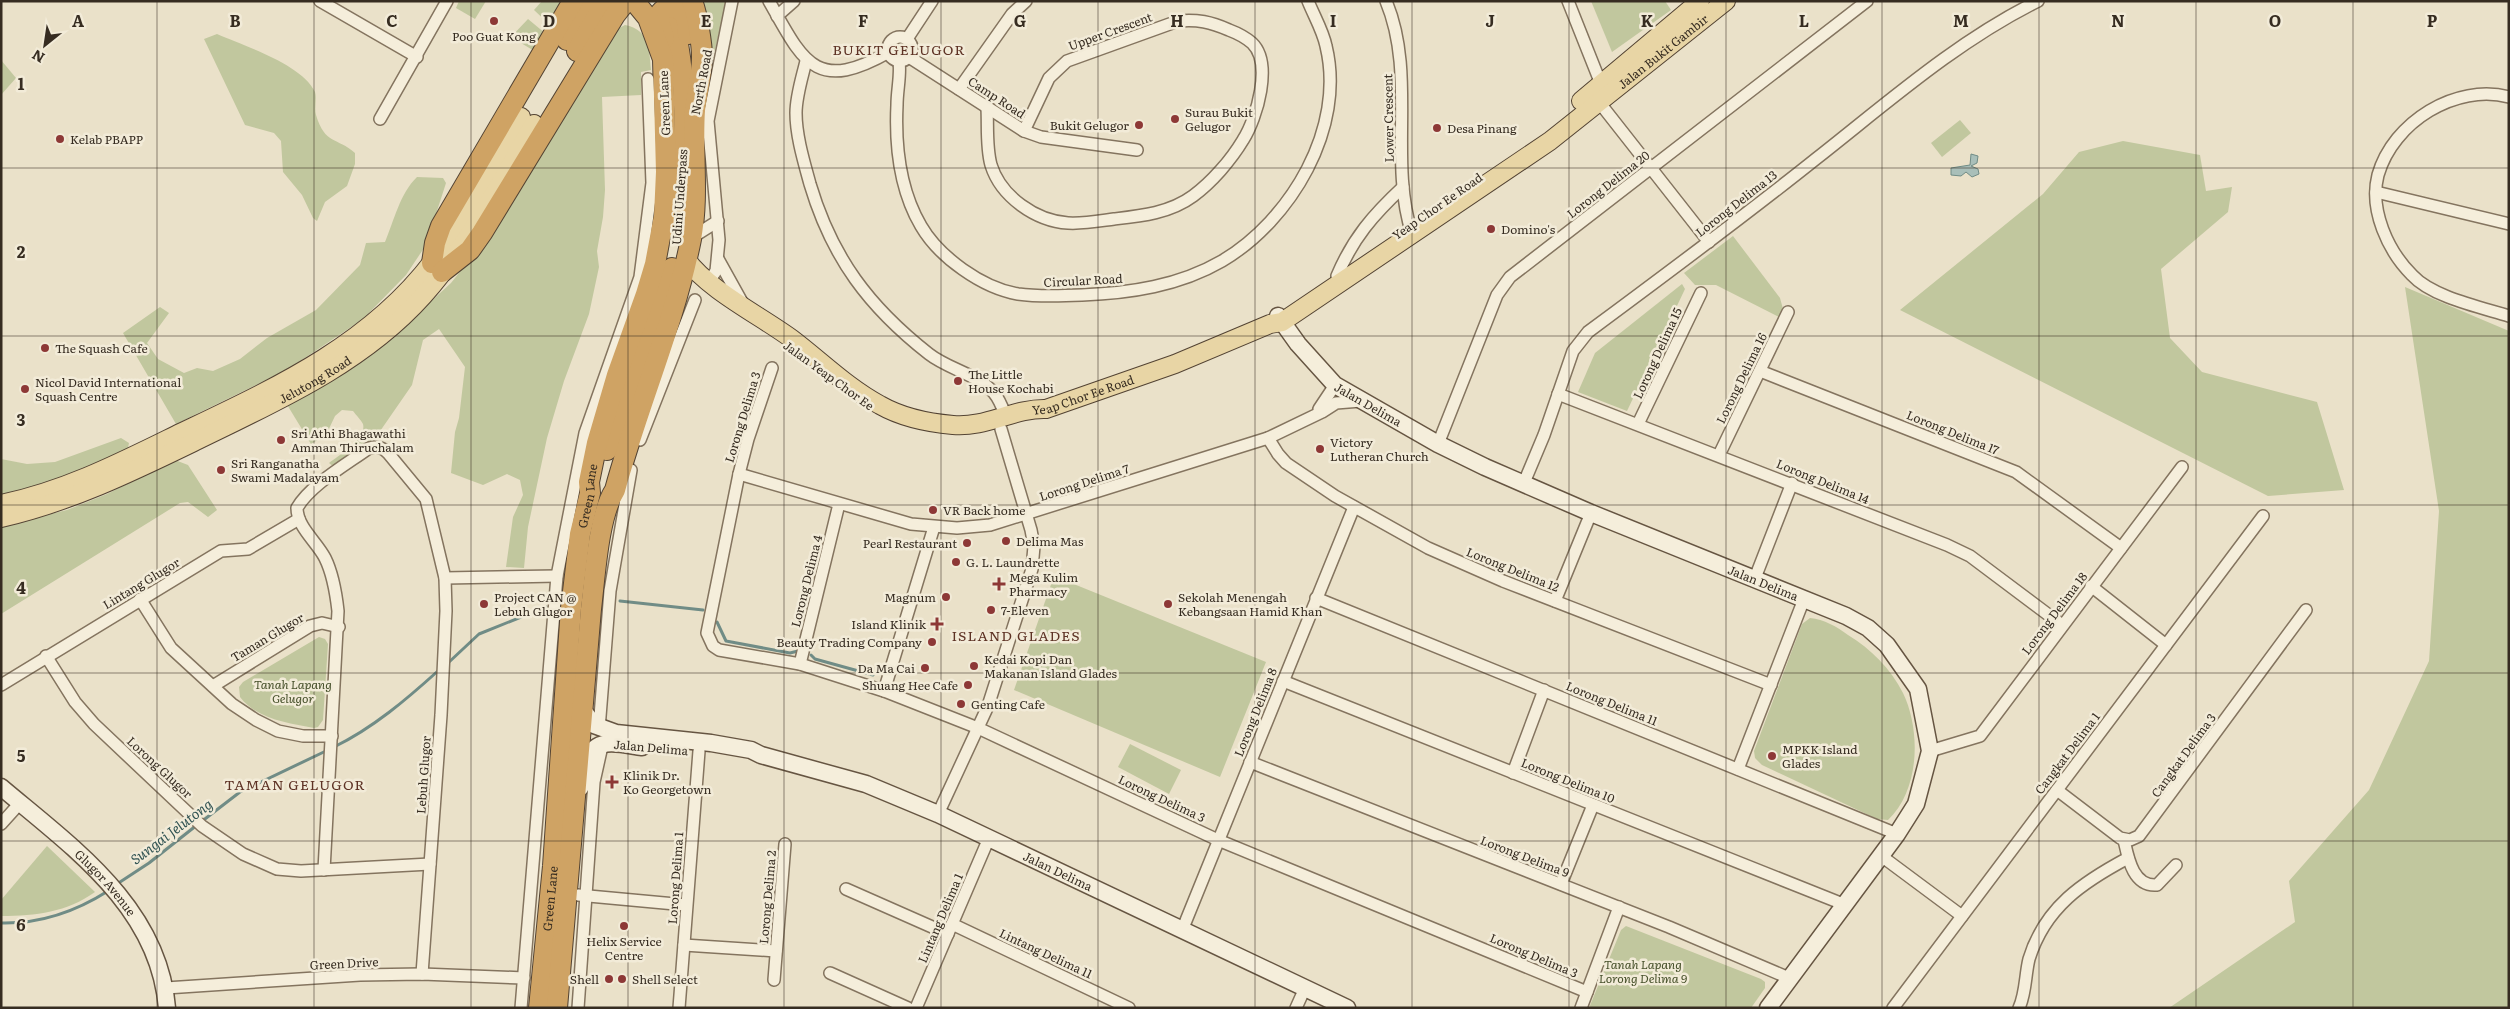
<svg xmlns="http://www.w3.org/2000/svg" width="2510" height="1009" viewBox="0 0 2510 1009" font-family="Literata,serif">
<rect width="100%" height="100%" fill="#eae1c9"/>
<g fill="#c1c79e">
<path d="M 459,1 L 486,1 L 475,19 L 456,8 Z"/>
<path d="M 542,1 L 565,1 L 551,26 L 534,10 Z"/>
<path d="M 702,1 L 726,1 L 706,90 Z"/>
<path d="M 1591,1 L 1665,1 L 1671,10 L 1612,52 Z"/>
<path d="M 528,19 L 546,34 L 536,52 L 511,37 Z"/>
<path d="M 625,25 C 650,30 649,49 651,70 L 641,72 L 641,95 L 602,97 L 605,190 L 603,217 L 597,251 L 599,267 L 589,314 L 564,381 L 547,438 L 528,527 L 524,568 L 506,567 L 513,517 L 523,495 L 520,480 L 507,474 L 483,485 L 451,473 L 455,432 L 459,418 L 465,367 L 439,329 L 423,340 L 412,385 L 376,437 L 334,467 L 329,463 C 339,455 367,439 363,424 C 361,420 356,415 353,411 L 342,410 L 335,416 L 326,435 L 311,444 L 286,403 L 382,346 L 451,283 L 486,239 L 613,31 Z"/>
<path d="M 217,34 C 244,46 302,64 315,92 C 317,98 314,108 316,115 C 325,145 337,137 355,153 L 355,164 L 347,186 L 325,202 L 317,221 L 313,218 L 302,195 L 283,172 L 281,141 L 274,133 L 245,125 L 204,39 Z"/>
<path d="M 1,60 L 16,78 L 1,95 Z"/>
<path d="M 1960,120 L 1971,133 L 1942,157 L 1931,143 Z"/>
<path d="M 2123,141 L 2200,155 L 2206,191 L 2232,187 L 2228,212 L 2161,269 L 2170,338 L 2202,372 L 2317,402 L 2344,490 L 2268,496 L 1900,310 L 2043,194 L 2079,152 Z"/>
<path d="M 417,177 L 443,178 L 446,183 L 426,245 L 406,275 L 363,319 L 287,370 L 176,424 L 123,333 L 160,307 L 169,313 L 147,343 L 158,359 L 184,373 L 197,368 L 213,371 L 240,359 L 267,338 L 316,310 L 360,265 L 366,243 L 385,242 C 394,221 400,193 417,177 Z"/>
<path d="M 1733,236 L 1780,298 L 1783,309 L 1779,317 L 1716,285 L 1695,285 L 1684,273 Z"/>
<path d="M 1682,284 L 1685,289 L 1627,411 L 1578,392 L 1595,353 Z"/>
<path d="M 2405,287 L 2509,331 L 2509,1008 L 2169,1008 L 2295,922 L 2289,881 L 2369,790 L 2429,661 L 2439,511 Z"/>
<path d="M 121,438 L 129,443 L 128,448 C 87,467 46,487 1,496 L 1,459 L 27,464 L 55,462 Z"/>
<path d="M 175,460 L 188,465 L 217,510 L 208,517 L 188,502 L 180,503 L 1,614 L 1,526 L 67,510 L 107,494 Z"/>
<path d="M 1054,576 L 1266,662 L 1220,777 L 1014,690 Z"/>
<path d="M 1810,618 C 1824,619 1837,627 1848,635 C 1871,649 1891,669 1903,693 C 1921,730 1920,790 1888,820 L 1877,819 L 1762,765 L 1755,758 L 1754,751 L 1802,624 Z"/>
<path d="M 319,637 L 325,639 L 328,644 L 323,720 L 318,727 L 314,728 C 287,723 257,719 240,697 L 239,687 L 243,682 Z"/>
<path d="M 1130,744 L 1181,770 L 1169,794 L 1118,767 Z"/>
<path d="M 47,846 L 95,892 C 67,912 36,916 1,916 L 1,900 Z"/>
<path d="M 1626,926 L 1761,979 L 1765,982 L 1765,988 L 1751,1008 L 1589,1008 L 1621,930 Z"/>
</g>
<path fill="#a9bfb9" stroke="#708c86" d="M 1971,154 L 1978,156 L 1977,163 L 1971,166 L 1978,169 L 1979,174 L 1972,177 L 1966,172 L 1961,176 L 1951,175 L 1951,168 L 1970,165 Z"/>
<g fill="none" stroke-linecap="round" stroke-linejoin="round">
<g stroke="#708c86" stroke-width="3">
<path d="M 620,601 L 703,610"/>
<path d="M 717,622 L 726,641 L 790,653 L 798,651"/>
<path d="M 811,655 L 815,659 L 873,675"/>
<path d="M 448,663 L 479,634 L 546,607"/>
<path d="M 334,747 C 373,728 407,699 439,670"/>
<path d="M 201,822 L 240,792 L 328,750"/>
<path d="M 117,884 L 149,863 L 197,825"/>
<path d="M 1,923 C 41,924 75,912 108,891"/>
</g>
<g stroke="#84745f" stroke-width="14">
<g id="street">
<path d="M 320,1 L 417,57"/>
<path d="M 769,1 C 803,61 815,94 889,52"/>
<path d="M 1386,1 C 1417,75 1388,159 1412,234"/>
<path d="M 1568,1 L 1601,84"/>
<path d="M 777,16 L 794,1"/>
<circle cx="900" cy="49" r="12"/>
<path d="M 907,39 L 932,1"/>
<path d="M 909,57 L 1024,131 L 1041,137 L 1137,150"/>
<path d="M 806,61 C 802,78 796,96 796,113 C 796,136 804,162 810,184 C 832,258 869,307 929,354 C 948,369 979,375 994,393 C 1000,400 1003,409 1006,417"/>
<path d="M 899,61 C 901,75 897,90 897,105 C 895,146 900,190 921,226 C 939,257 982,288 1018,294 C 1039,297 1061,296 1082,295 C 1130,293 1179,286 1222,261 C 1291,220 1346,128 1326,46 C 1323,31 1314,16 1308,1"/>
<path d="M 959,89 L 1012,14 L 1026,1"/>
<path d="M 2509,97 C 2456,83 2393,122 2378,175 C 2369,210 2388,251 2412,275 C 2432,297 2480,307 2509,316"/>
<path d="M 1599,102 L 1709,242"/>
<path d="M 987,108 C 988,126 986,147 991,165 C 1001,197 1036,221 1068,223 C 1083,224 1099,221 1114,219 C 1141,216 1170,213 1193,196 C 1212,182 1231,160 1243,140 C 1257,118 1273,63 1252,43 C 1245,37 1237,33 1229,30 C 1211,22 1197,19 1178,21 L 1067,61 L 1049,78 L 1024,131"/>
<path d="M 380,119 L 447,1"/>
<path d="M 2376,192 L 2509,224"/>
<path d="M 691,238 L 718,221"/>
<path d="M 718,259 L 743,304"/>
<path d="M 1337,276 C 1353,238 1373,215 1403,187"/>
<path d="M 709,281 L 716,271 L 719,240 L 708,121 L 732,1"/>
<path d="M 772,368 L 748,439 L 739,474 L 707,633 L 713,646 L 719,650 L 800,664 L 884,691 L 978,728 L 1218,840 L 1587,992"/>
<path d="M 1760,371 L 2016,472 L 2121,548"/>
<path d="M 1558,394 L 1947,545 L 1970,556 L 2062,625"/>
<path d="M 1319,409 L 1335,385"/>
<path d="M 1638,424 L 1701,293"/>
<path d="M 1268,438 L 1278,454 L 1286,463 L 1335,496 L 1428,548 L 1503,581 L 1771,685"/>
<path d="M 640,440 L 695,300"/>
<path d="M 1438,444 L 1497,295 L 1510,277 L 1867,1"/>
<path d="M 1719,455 L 1788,312"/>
<path d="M 739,474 L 911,524 L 957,528 L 990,525 L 1268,438 L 1322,412 L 1336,403 L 1361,401"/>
<path d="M 1523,485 L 1544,435 L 1573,351 L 1588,332 C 1665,275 1742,218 1817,158 C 1887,103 1957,41 2038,1"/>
<path d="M 445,578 L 557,576"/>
<path d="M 1755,578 L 1792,483"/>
<path d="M 2091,586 L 2166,645"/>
<path d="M 1316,598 L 1897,834"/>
<path d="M 140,599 L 171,648 L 232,704 L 256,720 L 278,731 L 303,736 L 332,736"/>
<path d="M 1555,601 L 1591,513"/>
<path d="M 46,656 L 75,702 L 94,724 L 202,826 L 243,854 L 277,869 L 301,871 L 430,864"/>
<path d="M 800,664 L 839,504"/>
<path d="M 1283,681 L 1843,904"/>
<path d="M 1,685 L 221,551 L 248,549 L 299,519"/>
<path d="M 213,686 L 310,626 L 322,623 L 339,627"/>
<path d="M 884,691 L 934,527"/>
<path d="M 599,729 L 610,591 L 631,470"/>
<path d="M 1930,751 L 1980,736 L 2182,467"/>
<path d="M 1250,762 L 1669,927 L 1789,978"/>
<path d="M 1738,769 L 1804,599"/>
<path d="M 1513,773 L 1544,690"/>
<path d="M 2057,790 L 2120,838 L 2130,840 L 2139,836 L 2306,610"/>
<path d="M 938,814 L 988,706 L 1032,569 L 1034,546 L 1031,530 L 1001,429"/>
<path d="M 1,824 L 20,803"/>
<path d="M 2124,840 C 2128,858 2133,887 2157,885 L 2176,865"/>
<path d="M 1880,855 L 1962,916"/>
<path d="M 324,870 L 338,611 C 336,593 333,574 325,558 C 317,542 297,527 297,508 C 310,485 347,464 369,448 C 377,446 382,447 388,453 L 426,499 L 445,578 L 446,611 L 441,715 L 422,974"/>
<path d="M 1561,884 L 1593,805"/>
<path d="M 846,889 L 948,934"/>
<path d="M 578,895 L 686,905"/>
<path d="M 952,924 L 1129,1008"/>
<path d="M 1183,928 L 1354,507"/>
<path d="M 684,945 L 776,951"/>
<path d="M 830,973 L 908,1008"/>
<path d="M 774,980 L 785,844"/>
<path d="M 166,988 L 360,975 L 422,974 L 524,978"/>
<path d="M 521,1008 L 557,576 L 585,433 L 640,277 L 652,183 L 648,79"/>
<path d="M 578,1008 L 594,782 L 602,746"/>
<path d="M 679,1008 L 699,751"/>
<path d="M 916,1008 L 989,838"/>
<path d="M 1296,1008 L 1305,988"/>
<path d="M 1581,1008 L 1619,907"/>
<path d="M 1893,1008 L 2263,516"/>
<path d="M 2019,1008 C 2026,993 2025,975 2029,959 C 2045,907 2083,882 2128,858"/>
</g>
</g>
<g stroke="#665542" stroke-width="19">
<g id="secondary">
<path id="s1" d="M 1278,316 L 1298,344 L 1335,385 L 1438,444 L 1485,467 L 1591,513 L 1846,616 L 1868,628 L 1887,645 L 1918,689 L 1930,751 L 1916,804 L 1897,834 L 1768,1008"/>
<path id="s2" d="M 583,710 L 594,725 L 616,733 L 711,743 L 751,750 L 761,755 L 866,784 L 938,814 L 1347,1008"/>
<path id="s3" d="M 1,787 C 72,847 159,907 167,1008"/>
<path d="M 580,788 C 586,779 587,768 590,758 C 595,735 625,745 642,747"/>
</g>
</g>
<g stroke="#534333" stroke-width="20">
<g id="primary">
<path d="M 1581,101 L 1700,1"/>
<path id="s4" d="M 686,259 C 708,290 761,316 792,339 C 821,361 848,388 880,405 C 901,417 930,423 953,425 C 986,428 1014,408 1046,409 L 1175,364 L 1270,324 L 1282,322 L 1550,141 L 1726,1"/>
<path d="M 1,504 C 64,491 119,463 176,435 C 270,390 368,347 433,261 C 467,216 493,166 521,117"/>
<path id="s5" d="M 1,518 C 71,502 134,471 198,440 C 278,401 363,363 423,296 C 469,245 500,182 534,124"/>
</g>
</g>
<g stroke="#534333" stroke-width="22">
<g id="highway">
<path d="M 674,25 C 690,91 684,164 679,232"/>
<path d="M 664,39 L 658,17 C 664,3 680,5 686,18 C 688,23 687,30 688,34"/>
<path d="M 567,40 L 589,1"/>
<path d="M 577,51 L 606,1"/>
<path d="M 432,263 L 435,243 L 441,226 L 573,1"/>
<path d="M 442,272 L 470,250 L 482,233 L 615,15 L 626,1"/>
<path d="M 607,450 L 672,268"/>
<path id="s6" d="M 539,1008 L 553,866 L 571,608 L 580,534 L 590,493 L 589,482 L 597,443 L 617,375 L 646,294 L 655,264 L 664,216 L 666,172 L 663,59 L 648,18 L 634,1"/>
<path d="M 557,1008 L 591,609 C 595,577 598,516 615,490 C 638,405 674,325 691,239 C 699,196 692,153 695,110 C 697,93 702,75 702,57 C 702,44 697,13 692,1"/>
</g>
</g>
<use href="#street" stroke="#f5eedb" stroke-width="11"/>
<use href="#secondary" stroke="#f5eedb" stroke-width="16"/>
<use href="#primary" stroke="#e8d5a5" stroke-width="18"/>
<use href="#highway" stroke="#cfa364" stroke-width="20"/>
</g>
<path fill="none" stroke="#362c21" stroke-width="1" stroke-opacity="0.55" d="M 157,1 L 157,1008M 314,1 L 314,1008M 471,1 L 471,1008M 628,1 L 628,1008M 784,1 L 784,1008M 941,1 L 941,1008M 1098,1 L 1098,1008M 1255,1 L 1255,1008M 1412,1 L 1412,1008M 1569,1 L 1569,1008M 1726,1 L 1726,1008M 1882,1 L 1882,1008M 2039,1 L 2039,1008M 2196,1 L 2196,1008M 2353,1 L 2353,1008M 1,168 L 2509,168M 1,336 L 2509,336M 1,505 L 2509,505M 1,673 L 2509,673M 1,841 L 2509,841"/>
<g fill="#8d3836" stroke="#f2ebd8" stroke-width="2">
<circle cx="494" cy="21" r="5"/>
<circle cx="1175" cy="119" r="5"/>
<circle cx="1139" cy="125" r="5"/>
<circle cx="1437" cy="128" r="5"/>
<circle cx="60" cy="139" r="5"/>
<circle cx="1491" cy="229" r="5"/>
<circle cx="45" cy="348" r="5"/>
<circle cx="958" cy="381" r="5"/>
<circle cx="25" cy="389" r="5"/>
<circle cx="281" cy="440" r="5"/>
<circle cx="1320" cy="449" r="5"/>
<circle cx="221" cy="470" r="5"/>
<circle cx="933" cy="510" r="5"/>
<circle cx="1006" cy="541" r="5"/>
<circle cx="967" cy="543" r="5"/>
<circle cx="956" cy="562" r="5"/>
<path d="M996.5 576.5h5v5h5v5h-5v5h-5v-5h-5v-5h5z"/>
<circle cx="946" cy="597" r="5"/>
<circle cx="484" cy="604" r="5"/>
<circle cx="1168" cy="604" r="5"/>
<circle cx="991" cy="610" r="5"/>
<path d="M934.5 616.5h5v5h5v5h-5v5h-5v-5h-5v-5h5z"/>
<circle cx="932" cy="642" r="5"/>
<circle cx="974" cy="666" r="5"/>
<circle cx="925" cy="668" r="5"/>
<circle cx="968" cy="685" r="5"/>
<circle cx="961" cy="704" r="5"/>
<circle cx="1772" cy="756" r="5"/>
<path d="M609.5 774.5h5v5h5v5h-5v5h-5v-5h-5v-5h5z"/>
<circle cx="624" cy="926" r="5"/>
<circle cx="609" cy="979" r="5"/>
<circle cx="622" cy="979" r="5"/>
</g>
<g text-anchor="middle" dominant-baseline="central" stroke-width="5" stroke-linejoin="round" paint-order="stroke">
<g font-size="12" fill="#362c21" stroke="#f2ebd8">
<text transform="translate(1110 31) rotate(-20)">Upper Crescent</text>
<text stroke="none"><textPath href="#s4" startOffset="1134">Jalan Bukit Gambir</textPath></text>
<text transform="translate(701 82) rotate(-79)">North Road</text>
<text transform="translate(997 97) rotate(33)">Camp Road</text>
<text transform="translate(664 103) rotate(-92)">Green Lane</text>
<text transform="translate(1388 118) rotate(-91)">Lower Crescent</text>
<text transform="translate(1608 184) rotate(-38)">Lorong Delima 20</text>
<text transform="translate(679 197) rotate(-86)">Udini Underpass</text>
<text transform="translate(1736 203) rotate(-38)">Lorong Delima 13</text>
<text transform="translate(1437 206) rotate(-35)">Yeap Chor Ee Road</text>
<text transform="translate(1083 280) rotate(-3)">Circular Road</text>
<text transform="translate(1657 353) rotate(-65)">Lorong Delima 15</text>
<text transform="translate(829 375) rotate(36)">Jalan Yeap Chor Ee</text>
<text transform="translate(1741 378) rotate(-64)">Lorong Delima 16</text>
<text stroke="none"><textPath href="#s5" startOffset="344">Jelutong Road</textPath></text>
<text stroke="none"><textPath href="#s4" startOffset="454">Yeap Chor Ee Road</textPath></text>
<text stroke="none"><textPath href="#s1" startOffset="128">Jalan Delima</textPath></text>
<text transform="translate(742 417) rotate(-73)">Lorong Delima 3</text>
<text transform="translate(1953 432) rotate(22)">Lorong Delima 17</text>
<text transform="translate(1823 481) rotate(22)">Lorong Delima 14</text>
<text transform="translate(1084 482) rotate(-18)">Lorong Delima 7</text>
<text stroke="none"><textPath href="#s6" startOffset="515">Green Lane</textPath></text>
<text transform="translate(1513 569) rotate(22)">Lorong Delima 12</text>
<text transform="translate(806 581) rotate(-76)">Lorong Delima 4</text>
<text stroke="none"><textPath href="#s1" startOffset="562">Jalan Delima</textPath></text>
<text transform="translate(141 583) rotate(-31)">Lintang Glugor</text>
<text transform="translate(2054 613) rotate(-53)">Lorong Delima 18</text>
<text transform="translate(267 637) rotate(-31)">Taman Glugor</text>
<text transform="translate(1612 703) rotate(22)">Lorong Delima 11</text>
<text transform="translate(1255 712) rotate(-68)">Lorong Delima 8</text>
<text transform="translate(651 747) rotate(5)">Jalan Delima</text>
<text transform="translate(2067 753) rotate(-53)">Cangkat Delima 1</text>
<text transform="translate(2183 755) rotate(-54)">Cangkat Delima 3</text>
<text transform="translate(160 767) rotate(43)">Lorong Glugor</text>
<text transform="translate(423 775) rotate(-86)">Lebuh Glugor</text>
<text transform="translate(1568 780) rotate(22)">Lorong Delima 10</text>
<text transform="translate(1162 798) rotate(25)">Lorong Delima 3</text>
<text transform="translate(1525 856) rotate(21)">Lorong Delima 9</text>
<text stroke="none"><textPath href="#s2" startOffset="509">Jalan Delima</textPath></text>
<text transform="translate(675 878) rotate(-86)">Lorong Delima 1</text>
<text stroke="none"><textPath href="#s3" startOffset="142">Glugor Avenue</textPath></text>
<text transform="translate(767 897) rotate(-85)">Lorong Delima 2</text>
<text stroke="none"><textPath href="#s6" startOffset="110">Green Lane</textPath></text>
<text transform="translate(940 918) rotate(-67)">Lintang Delima 1</text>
<text transform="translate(1046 953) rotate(25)">Lintang Delima 11</text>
<text transform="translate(1534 955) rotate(23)">Lorong Delima 3</text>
<text transform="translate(344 963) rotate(-3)">Green Drive</text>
</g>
<g font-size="12" fill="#362c21" stroke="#f2ebd8" text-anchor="start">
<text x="494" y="36" text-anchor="middle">Poo Guat Kong</text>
<text x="1185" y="112">Surau Bukit<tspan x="1185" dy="14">Gelugor</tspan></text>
<text x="1129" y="125" text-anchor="end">Bukit Gelugor</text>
<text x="1447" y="128">Desa Pinang</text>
<text x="70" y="139">Kelab PBAPP</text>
<text x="1501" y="229">Domino's</text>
<text x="55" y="348">The Squash Cafe</text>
<text x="968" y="374">The Little<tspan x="968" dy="14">House Kochabi</tspan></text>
<text x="35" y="382">Nicol David International<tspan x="35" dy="14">Squash Centre</tspan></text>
<text x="291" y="433">Sri Athi Bhagawathi<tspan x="291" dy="14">Amman Thiruchalam</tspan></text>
<text x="1330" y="442">Victory<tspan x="1330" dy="14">Lutheran Church</tspan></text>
<text x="231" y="463">Sri Ranganatha<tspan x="231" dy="14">Swami Madalayam</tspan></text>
<text x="943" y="510">VR Back home</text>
<text x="1016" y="541">Delima Mas</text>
<text x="957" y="543" text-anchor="end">Pearl Restaurant</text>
<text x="966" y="562">G. L. Laundrette</text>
<text x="1009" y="577">Mega Kulim<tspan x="1009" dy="14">Pharmacy</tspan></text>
<text x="494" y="597">Project CAN @<tspan x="494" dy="14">Lebuh Glugor</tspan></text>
<text x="936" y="597" text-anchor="end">Magnum</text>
<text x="1178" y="597">Sekolah Menengah<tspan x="1178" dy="14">Kebangsaan Hamid Khan</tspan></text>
<text x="1001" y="610">7-Eleven</text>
<text x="926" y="624" text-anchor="end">Island Klinik</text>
<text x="922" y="642" text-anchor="end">Beauty Trading Company</text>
<text x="984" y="659">Kedai Kopi Dan<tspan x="984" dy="14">Makanan Island Glades</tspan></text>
<text x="915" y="668" text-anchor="end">Da Ma Cai</text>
<text x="958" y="685" text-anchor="end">Shuang Hee Cafe</text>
<text x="971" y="704">Genting Cafe</text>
<text x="1782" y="749">MPKK Island<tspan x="1782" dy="14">Glades</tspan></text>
<text x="623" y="775">Klinik Dr.<tspan x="623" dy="14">Ko Georgetown</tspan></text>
<text x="624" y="941" text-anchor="middle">Helix Service<tspan x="624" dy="14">Centre</tspan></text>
<text x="599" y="979" text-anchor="end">Shell</text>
<text x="632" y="979">Shell Select</text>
</g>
<g font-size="12" font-style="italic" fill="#46502a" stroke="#f2ebd8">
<text x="293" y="684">Tanah Lapang<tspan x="293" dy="14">Gelugor</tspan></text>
<text x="1643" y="964">Tanah Lapang<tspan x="1643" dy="14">Lorong Delima 9</tspan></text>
</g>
<g font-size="14" letter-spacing="1" fill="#5e3325" stroke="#f2ebd8">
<text x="899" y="49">BUKIT GELUGOR</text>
<text x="1016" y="635">ISLAND GLADES</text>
<text x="295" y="784">TAMAN GELUGOR</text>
</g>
<g font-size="14" font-style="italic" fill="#325453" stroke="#f2ebd8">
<text transform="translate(171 831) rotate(-37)">Sungai Jelutong</text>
</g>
</g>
<g font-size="16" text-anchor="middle" font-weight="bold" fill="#362c21" stroke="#f2ebd8" stroke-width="5" stroke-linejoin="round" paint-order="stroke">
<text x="78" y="27">A</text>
<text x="235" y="27">B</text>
<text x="392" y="27">C</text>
<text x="549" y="27">D</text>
<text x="706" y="27">E</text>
<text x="863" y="27">F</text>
<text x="1020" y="27">G</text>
<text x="1177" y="27">H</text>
<text x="1333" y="27">I</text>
<text x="1490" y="27">J</text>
<text x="1647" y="27">K</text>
<text x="1804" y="27">L</text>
<text x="1961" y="27">M</text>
<text x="2118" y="27">N</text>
<text x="2275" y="27">O</text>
<text x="2432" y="27">P</text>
<text x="21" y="90">1</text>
<text x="21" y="258">2</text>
<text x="21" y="426">3</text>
<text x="21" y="594">4</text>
<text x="21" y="762">5</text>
<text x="21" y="931">6</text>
</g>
<rect width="2510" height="1009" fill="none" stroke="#362c21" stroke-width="5"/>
<g transform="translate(45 45) rotate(210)" stroke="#f2ebd8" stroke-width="4" paint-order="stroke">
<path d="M0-4L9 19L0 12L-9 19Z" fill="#362c21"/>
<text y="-8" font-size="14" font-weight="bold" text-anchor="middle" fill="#362c21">N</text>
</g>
</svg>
